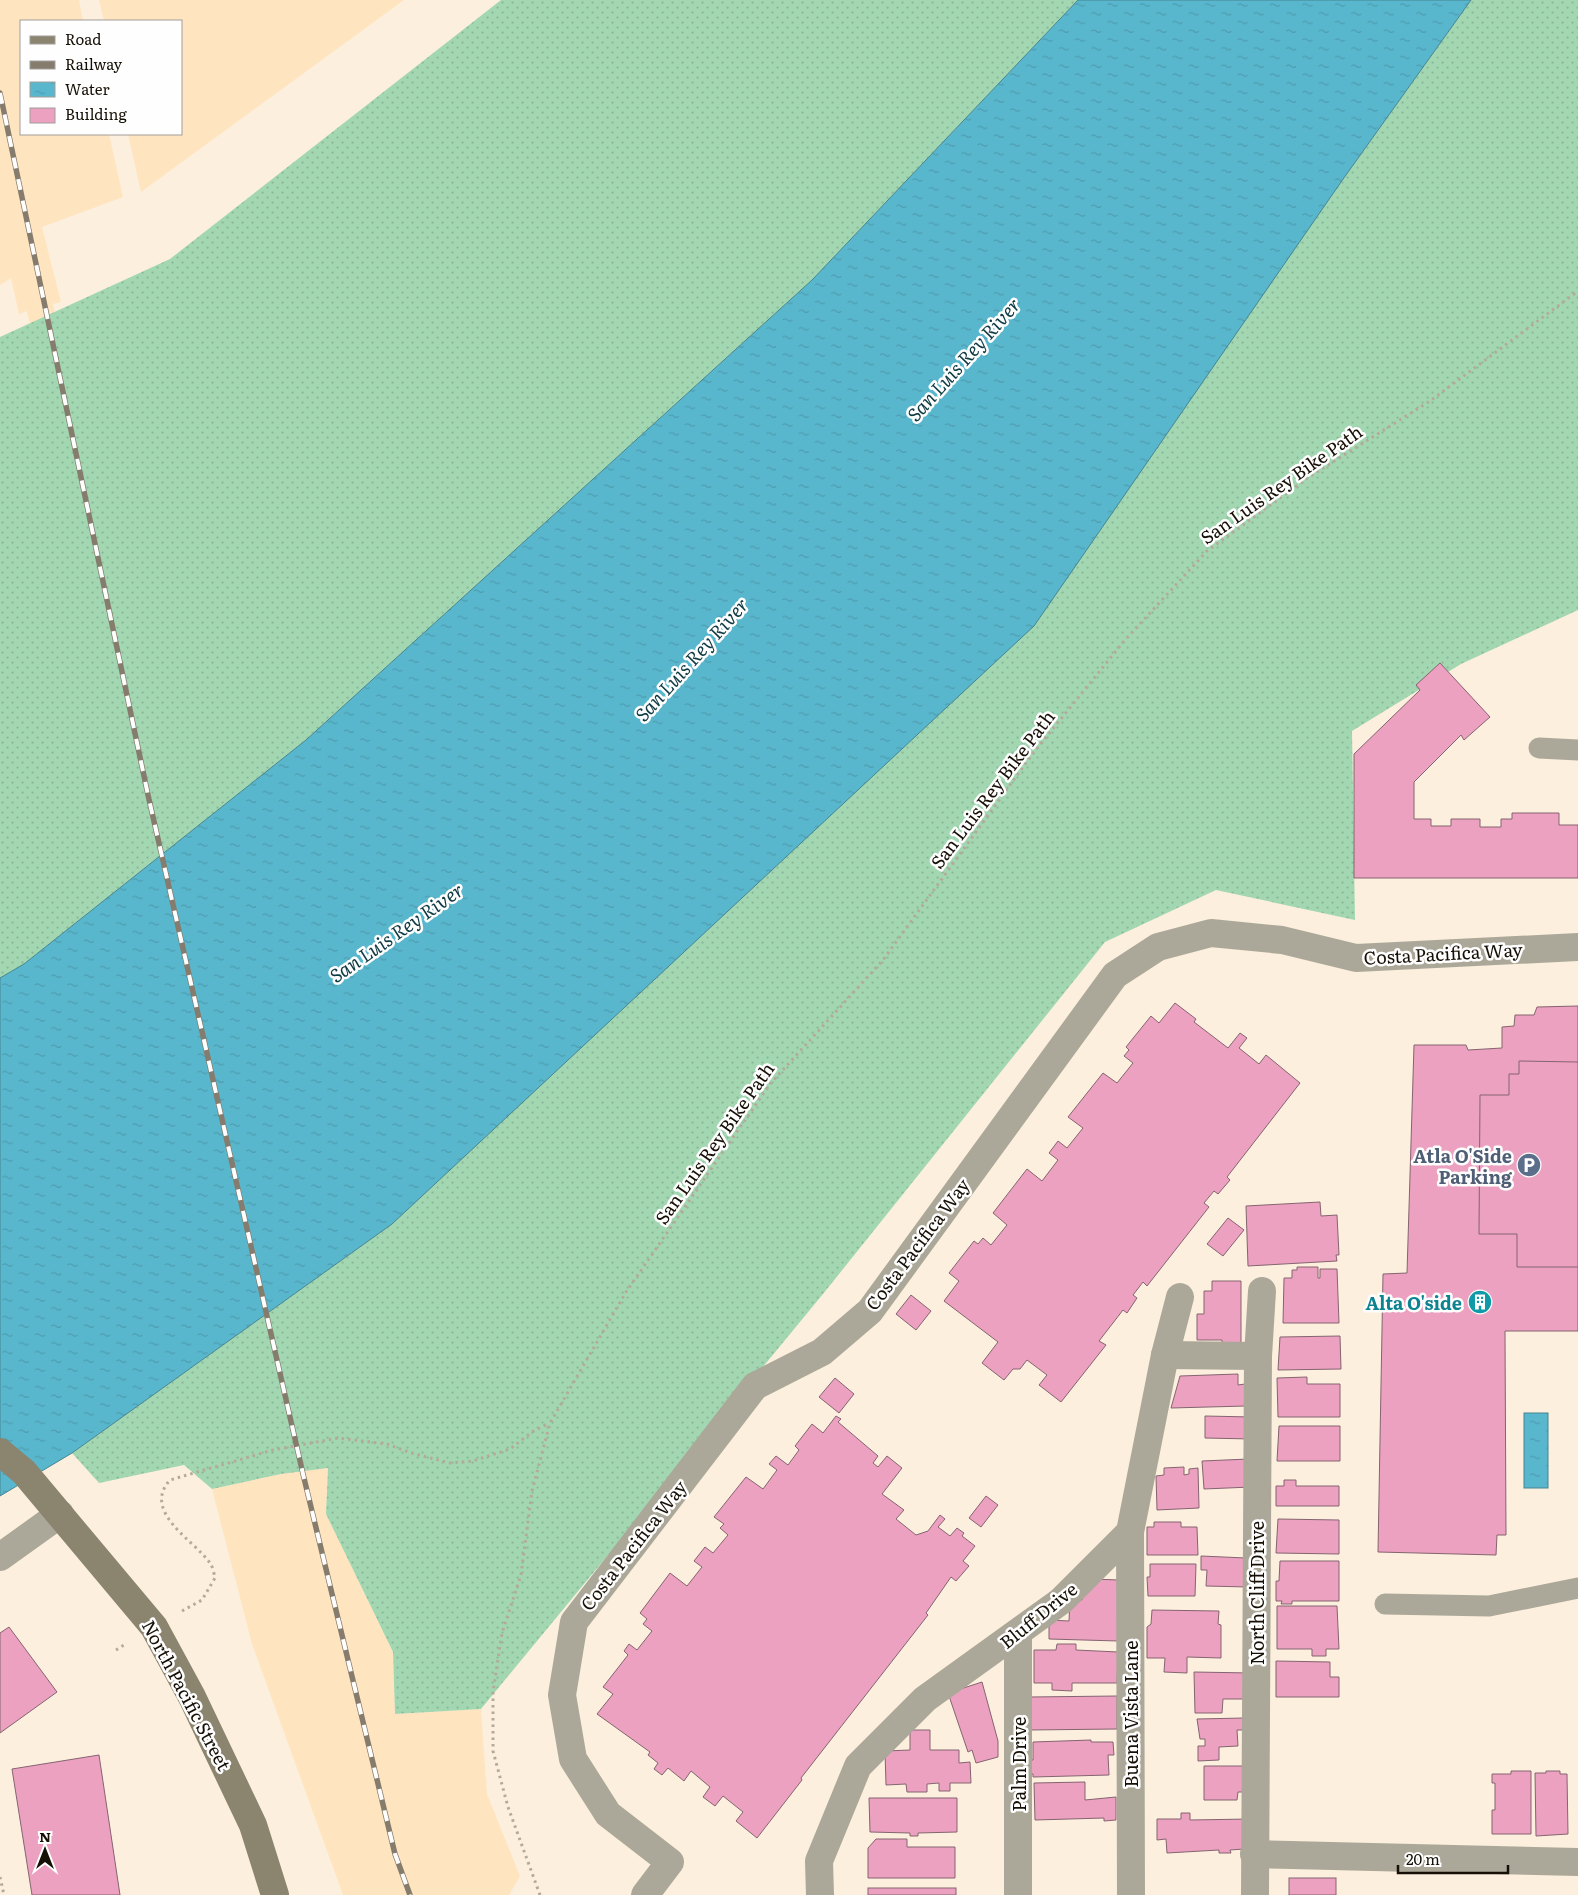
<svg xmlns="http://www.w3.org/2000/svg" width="1578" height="1895" viewBox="0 0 1578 1895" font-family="Literata,serif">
<defs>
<pattern id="grass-dots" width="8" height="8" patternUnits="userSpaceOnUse" patternTransform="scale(1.25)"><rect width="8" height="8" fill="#a2d7b2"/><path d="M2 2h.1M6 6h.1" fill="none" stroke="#8bb798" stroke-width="1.8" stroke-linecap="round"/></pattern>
<pattern id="water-ripples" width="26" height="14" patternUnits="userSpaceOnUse" patternTransform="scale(1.25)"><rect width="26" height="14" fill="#59b7cd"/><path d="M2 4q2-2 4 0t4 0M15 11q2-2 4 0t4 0" fill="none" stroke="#4d9caf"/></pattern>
</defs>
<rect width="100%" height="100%" fill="#fcefdd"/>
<g fill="#fee5c0">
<path d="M 0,0 L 79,0 L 83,21 L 21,21 L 21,134 L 109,134 L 123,197 L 42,227 L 61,302 L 53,304 L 309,1470 L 328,1468 L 326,1514 L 393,1652 L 395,1714 L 481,1709 L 487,1794 L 520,1876 L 509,1895 L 343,1895 L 252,1644 L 212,1489 L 281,1474 L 27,311 L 19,314 L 11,278 L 0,285 Z"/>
<path d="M 99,0 L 404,0 L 141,192 L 128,134 L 181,134 L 181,21 L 104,21 Z"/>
</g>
<g fill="url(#grass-dots)">
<path d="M 501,0 L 1078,0 L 812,280 L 306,740 L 24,964 L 0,978 L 0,337 L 170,259 Z"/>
<path d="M 1471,0 L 1578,0 L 1578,610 L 1461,664 L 1352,731 L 1355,920 L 1216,890 L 1105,942 L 823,1294 L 481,1709 L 395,1714 L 393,1652 L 326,1514 L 328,1468 L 281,1474 L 212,1489 L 184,1465 L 99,1483 L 72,1453 L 392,1224 L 1341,182 Z"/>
</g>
<g fill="url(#water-ripples)" stroke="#458591">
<path d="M 1078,0 L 1471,0 L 1341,182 L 1034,626 L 392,1224 L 72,1453 L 0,1496 L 0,978 L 24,964 L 306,740 L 812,280 Z"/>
<rect x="1524" y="1413" width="24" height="75"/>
</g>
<g fill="#eba1bf" stroke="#856471">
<path d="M 1440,663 L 1490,717 L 1464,740 L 1461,735 L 1414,782 L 1414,819 L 1431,819 L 1431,826 L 1451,826 L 1451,819 L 1480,819 L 1480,827 L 1501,827 L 1501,819 L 1512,819 L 1512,813 L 1559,813 L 1559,825 L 1578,825 L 1578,878 L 1354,878 L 1354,754 L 1420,690 L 1416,685 Z"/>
<path d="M 1175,1003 L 1196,1019 L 1194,1022 L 1228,1048 L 1240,1033 L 1247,1038 L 1239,1048 L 1259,1064 L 1266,1055 L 1300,1083 L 1227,1177 L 1230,1180 L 1218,1194 L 1214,1191 L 1204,1203 L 1209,1207 L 1147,1286 L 1143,1282 L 1133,1295 L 1137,1298 L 1127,1313 L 1123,1310 L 1099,1341 L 1106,1345 L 1061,1402 L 1039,1385 L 1047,1375 L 1027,1360 L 1020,1369 L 1013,1369 L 1004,1380 L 982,1363 L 998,1342 L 944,1301 L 959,1281 L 949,1273 L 974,1241 L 978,1244 L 983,1238 L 991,1245 L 1007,1225 L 993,1213 L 1027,1169 L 1042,1181 L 1058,1160 L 1049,1153 L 1058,1141 L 1067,1148 L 1083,1128 L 1068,1117 L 1103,1073 L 1117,1083 L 1133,1063 L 1124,1056 L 1129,1050 L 1126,1047 L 1151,1016 L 1159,1023 Z"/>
<path d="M 1578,1006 L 1578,1331 L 1505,1331 L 1506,1535 L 1497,1535 L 1496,1555 L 1378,1552 L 1383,1274 L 1407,1273 L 1414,1045 L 1466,1045 L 1468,1050 L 1502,1048 L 1502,1027 L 1514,1026 L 1515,1015 L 1534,1015 L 1537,1007 Z"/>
<path d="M 1519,1061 L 1578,1062 L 1578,1267 L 1517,1267 L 1517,1234 L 1479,1234 L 1480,1095 L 1509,1095 L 1509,1074 L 1519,1074 Z"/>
<path d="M 1320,1202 L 1321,1216 L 1337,1215 L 1339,1255 L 1336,1255 L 1337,1261 L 1248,1266 L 1246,1206 Z"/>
<path d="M 1228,1218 L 1244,1230 L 1223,1256 L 1207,1244 Z"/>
<path d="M 1297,1267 L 1318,1267 L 1318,1278 L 1320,1278 L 1320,1269 L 1337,1269 L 1339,1323 L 1283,1323 L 1284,1278 L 1292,1278 L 1292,1270 L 1297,1270 Z"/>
<path d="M 1212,1281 L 1241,1281 L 1241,1345 L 1222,1345 L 1222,1340 L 1197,1340 L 1197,1314 L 1204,1314 L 1204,1291 L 1212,1291 Z"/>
<path d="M 911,1295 L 931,1311 L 916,1330 L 896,1314 Z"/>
<path d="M 1340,1336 L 1341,1369 L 1278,1370 L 1280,1337 Z"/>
<path d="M 1238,1374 L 1238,1385 L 1245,1384 L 1246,1406 L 1171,1408 L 1180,1376 Z"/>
<path d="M 1307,1377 L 1307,1384 L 1340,1384 L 1340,1417 L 1278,1417 L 1277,1378 Z"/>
<path d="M 835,1378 L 854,1394 L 839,1413 L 819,1397 Z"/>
<path d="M 836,1416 L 841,1419 L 838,1422 L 878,1456 L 873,1463 L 878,1467 L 887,1456 L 902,1468 L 882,1494 L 904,1510 L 896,1519 L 916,1535 L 928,1531 L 940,1515 L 945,1519 L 938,1527 L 950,1536 L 957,1528 L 964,1533 L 962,1536 L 975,1546 L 963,1561 L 969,1566 L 956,1581 L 951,1577 L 926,1613 L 928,1615 L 801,1778 L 802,1780 L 757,1838 L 736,1821 L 743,1812 L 723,1796 L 715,1806 L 703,1797 L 710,1787 L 691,1771 L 684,1781 L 668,1768 L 662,1775 L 654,1769 L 658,1763 L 648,1755 L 650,1752 L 597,1714 L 613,1694 L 603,1687 L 628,1655 L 624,1651 L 629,1644 L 637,1650 L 652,1631 L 643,1624 L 647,1619 L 640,1613 L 670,1573 L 687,1586 L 702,1567 L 694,1561 L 705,1547 L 713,1553 L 728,1535 L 720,1528 L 724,1524 L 714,1517 L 746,1477 L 763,1489 L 777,1470 L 769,1464 L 776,1456 L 788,1465 L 799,1450 L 795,1446 L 812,1424 L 823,1433 Z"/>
<path d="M 1205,1416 L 1252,1417 L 1252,1439 L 1205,1438 Z"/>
<path d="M 1279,1426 L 1340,1426 L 1340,1461 L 1277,1461 Z"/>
<path d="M 1249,1459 L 1251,1487 L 1204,1489 L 1202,1461 Z"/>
<path d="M 1184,1467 L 1184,1475 L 1189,1474 L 1189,1469 L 1198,1468 L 1199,1508 L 1157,1510 L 1156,1476 L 1164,1475 L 1164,1468 Z"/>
<path d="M 1284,1480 L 1296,1480 L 1296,1486 L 1339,1486 L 1339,1506 L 1276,1506 L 1276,1486 L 1284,1486 Z"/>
<path d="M 986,1496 L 998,1505 L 981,1527 L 969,1518 Z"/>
<path d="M 1278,1519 L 1339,1520 L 1339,1554 L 1276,1553 Z"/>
<path d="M 1154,1522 L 1181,1522 L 1181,1527 L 1197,1527 L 1198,1555 L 1147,1555 L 1147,1527 L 1154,1527 Z"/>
<path d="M 1201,1556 L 1246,1558 L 1248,1587 L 1206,1586 L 1207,1570 L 1201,1570 Z"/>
<path d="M 1280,1561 L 1339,1561 L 1339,1601 L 1292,1601 L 1292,1604 L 1281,1604 L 1282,1601 L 1276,1601 L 1276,1581 L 1279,1581 Z"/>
<path d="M 1150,1564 L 1196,1564 L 1195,1596 L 1148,1596 L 1147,1577 L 1150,1577 Z"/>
<path d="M 1092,1579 L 1119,1580 L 1118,1641 L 1049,1639 L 1049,1620 L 1069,1621 L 1070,1599 L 1082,1600 L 1084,1588 Z"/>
<path d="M 1277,1606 L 1337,1606 L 1339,1649 L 1326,1649 L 1326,1656 L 1312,1656 L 1312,1649 L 1277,1649 Z"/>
<path d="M 1152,1610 L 1219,1611 L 1218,1624 L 1221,1625 L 1221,1658 L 1187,1657 L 1187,1673 L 1164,1672 L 1165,1658 L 1147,1658 L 1147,1627 L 1151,1624 Z"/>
<path d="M 9,1627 L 57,1692 L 0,1733 L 0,1633 Z"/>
<path d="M 1057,1644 L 1076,1644 L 1076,1650 L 1118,1652 L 1117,1683 L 1072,1683 L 1072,1691 L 1052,1690 L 1052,1683 L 1034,1683 L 1034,1650 L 1056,1650 Z"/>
<path d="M 1276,1661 L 1330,1662 L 1330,1677 L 1339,1677 L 1339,1697 L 1276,1697 Z"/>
<path d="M 1194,1672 L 1251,1673 L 1248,1699 L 1223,1699 L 1222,1713 L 1195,1713 Z"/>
<path d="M 982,1682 L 998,1741 L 998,1757 L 976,1763 L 972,1750 L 968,1752 L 948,1693 Z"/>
<path d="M 1117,1696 L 1117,1729 L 1029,1730 L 1029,1697 Z"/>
<path d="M 1244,1718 L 1245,1730 L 1237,1730 L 1238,1746 L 1219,1747 L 1219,1760 L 1198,1761 L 1198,1746 L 1205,1746 L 1205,1739 L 1200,1739 L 1197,1719 Z"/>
<path d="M 910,1730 L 930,1730 L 930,1750 L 959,1750 L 959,1763 L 970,1762 L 971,1783 L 950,1783 L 950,1791 L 939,1791 L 939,1783 L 927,1784 L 927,1792 L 907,1792 L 906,1784 L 886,1785 L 885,1751 L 910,1750 Z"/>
<path d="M 1091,1740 L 1091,1742 L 1113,1742 L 1114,1755 L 1108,1755 L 1109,1775 L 1033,1777 L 1033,1774 L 1030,1774 L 1029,1760 L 1033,1760 L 1033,1742 Z"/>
<path d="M 99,1755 L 120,1895 L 32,1895 L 12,1769 Z"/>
<path d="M 1204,1766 L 1248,1766 L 1248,1792 L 1238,1792 L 1237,1800 L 1204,1800 Z"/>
<path d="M 1511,1771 L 1531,1771 L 1531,1834 L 1492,1834 L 1492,1810 L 1495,1810 L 1495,1783 L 1492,1783 L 1492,1774 L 1511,1774 Z"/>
<path d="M 1546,1771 L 1560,1771 L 1560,1774 L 1567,1774 L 1568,1834 L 1536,1836 L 1535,1773 L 1546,1773 Z"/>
<path d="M 1085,1782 L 1085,1800 L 1116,1797 L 1116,1820 L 1104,1821 L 1104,1818 L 1035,1820 L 1034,1783 Z"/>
<path d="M 869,1798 L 957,1798 L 957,1832 L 918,1833 L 918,1836 L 910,1836 L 910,1833 L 870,1832 Z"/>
<path d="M 1181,1813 L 1190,1813 L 1190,1820 L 1250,1819 L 1244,1849 L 1230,1850 L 1231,1853 L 1219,1853 L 1219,1850 L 1167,1853 L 1166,1839 L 1157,1840 L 1157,1819 L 1181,1819 Z"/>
<path d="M 876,1839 L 907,1839 L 907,1847 L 955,1847 L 955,1878 L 868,1878 L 868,1848 Z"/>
<rect x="1289" y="1878" width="47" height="17"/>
<rect x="868" y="1888" width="88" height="7"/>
</g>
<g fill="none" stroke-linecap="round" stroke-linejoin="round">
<g stroke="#b5aa9a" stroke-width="3" stroke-dasharray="2.5 4" stroke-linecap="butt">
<path d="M 182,1611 L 202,1600 L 215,1578 C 214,1574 213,1567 210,1563 C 195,1541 141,1512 170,1480 L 273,1450 L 338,1438 L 387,1444 L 411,1453 L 450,1463 L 473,1461 L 510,1449 L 532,1432 L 549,1423"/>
<path d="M 116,1650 L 127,1643"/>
<path d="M 0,1877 L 4,1895"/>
<path d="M 540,1895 L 508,1807 L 493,1751 L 493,1692 L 502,1633 L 521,1575 L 532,1491 L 550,1423 L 626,1292 L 770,1084 L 883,960 L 1034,752 L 1125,640 L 1207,551 L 1309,477 L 1430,401 L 1578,291"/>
</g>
<g stroke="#aca899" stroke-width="21">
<path d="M 1539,748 L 1578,750"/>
<path d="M 1385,1604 L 1489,1606 L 1578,1588"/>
</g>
<g stroke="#aca899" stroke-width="28">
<path d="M 1165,1355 L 1258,1356"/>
<path d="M 1130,1532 L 1131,1895"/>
<path d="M 0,1557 L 60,1514"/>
<path d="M 1018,1633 L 1018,1895"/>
<path d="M 1254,1854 L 1578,1862"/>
<path d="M 645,1895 L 670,1862 L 608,1814 L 573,1759 L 562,1695 L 574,1622 L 755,1386 L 822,1352 L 870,1311 L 1115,975 L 1158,947 L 1211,933 L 1282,940 L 1356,958 L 1578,947"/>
<path d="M 820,1895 L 819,1861 L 858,1766 L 925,1699 L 1061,1601 L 1130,1532 L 1165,1355 L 1180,1297"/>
<path d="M 1255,1895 L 1258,1356 L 1262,1291"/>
</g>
<path stroke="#8b846f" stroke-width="28" d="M 0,1452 L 24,1472 L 154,1627 L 192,1697 L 253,1825 L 275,1895"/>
<g stroke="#867c6e" stroke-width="5.5">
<path id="rail" d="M 0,93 L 148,795 L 303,1474 L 395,1854 L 410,1895"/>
</g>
<use href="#rail" stroke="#fefefe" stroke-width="4" stroke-dasharray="11" stroke-linecap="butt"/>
</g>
<defs>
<g id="parking-disc" transform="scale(1.25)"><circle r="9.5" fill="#5c6f8a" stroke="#fefefe"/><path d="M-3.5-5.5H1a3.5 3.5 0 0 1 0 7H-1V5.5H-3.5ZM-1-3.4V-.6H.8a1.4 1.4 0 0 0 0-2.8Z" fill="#fff"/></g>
<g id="building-disc" transform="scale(1.25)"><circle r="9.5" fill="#0f9aa8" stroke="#fefefe"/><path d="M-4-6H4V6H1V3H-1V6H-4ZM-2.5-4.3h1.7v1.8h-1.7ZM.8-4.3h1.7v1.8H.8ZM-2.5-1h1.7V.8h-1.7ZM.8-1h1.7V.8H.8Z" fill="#fff"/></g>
</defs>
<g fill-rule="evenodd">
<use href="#parking-disc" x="1529" y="1165"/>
<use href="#building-disc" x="1480" y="1302"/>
</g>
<g text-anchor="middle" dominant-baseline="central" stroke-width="5" stroke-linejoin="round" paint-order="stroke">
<g font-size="18" fill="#160f05" stroke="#fefefe">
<text transform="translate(1281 484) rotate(-35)">San Luis Rey Bike Path</text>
<text transform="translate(992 789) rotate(-53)">San Luis Rey Bike Path</text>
<text transform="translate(1443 953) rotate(-3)">Costa Pacifica Way</text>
<text transform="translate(714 1143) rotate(-55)">San Luis Rey Bike Path</text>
<text transform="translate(917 1244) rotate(-53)">Costa Pacifica Way</text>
<text transform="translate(633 1545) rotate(-52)">Costa Pacifica Way</text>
<text transform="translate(1256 1593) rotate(-90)">North Cliff Drive</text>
<text transform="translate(1038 1615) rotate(-39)">Bluff Drive</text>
<text transform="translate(187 1695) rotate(62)">North Pacific Street</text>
<text transform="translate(1130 1714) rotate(-90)">Buena Vista Lane</text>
<text transform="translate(1018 1764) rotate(-90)">Palm Drive</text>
</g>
<g font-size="18" font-weight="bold" fill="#4e5e75" stroke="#fefefe" text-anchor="end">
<text x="1512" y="1155">Atla O'Side<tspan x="1512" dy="21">Parking</tspan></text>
</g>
<g font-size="18" font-weight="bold" fill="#0d838f" stroke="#fefefe" text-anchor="end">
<text x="1462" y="1302">Alta O'side</text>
</g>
<g font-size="19" font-style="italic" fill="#0e3a44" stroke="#fefefe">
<text transform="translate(963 359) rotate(-48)">San Luis Rey River</text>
<text transform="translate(691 659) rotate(-48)">San Luis Rey River</text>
<text transform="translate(396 932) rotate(-35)">San Luis Rey River</text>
</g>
</g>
<rect x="20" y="20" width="162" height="115" fill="#fefefe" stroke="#a19e9a"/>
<rect x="30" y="36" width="25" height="8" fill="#8b846f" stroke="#a19e9a"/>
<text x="65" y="45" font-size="15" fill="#160f05">Road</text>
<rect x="30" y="61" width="25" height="8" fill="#867c6e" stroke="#a19e9a"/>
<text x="65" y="70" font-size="15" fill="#160f05">Railway</text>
<rect x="30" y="82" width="25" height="15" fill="url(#water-ripples)" stroke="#a19e9a"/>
<text x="65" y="95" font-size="15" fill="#160f05">Water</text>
<rect x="30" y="108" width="25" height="15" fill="#eba1bf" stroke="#a19e9a"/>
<text x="65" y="120" font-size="15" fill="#160f05">Building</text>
<g transform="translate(45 1850)" stroke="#fefefe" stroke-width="4" paint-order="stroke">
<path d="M0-4L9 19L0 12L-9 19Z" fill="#160f05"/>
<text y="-8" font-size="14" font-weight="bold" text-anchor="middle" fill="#160f05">N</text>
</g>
<path d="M1398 1865v8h110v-8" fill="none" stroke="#160f05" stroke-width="2.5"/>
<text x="1406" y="1865" font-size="15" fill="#160f05" stroke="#fefefe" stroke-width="4" paint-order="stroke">20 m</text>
</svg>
